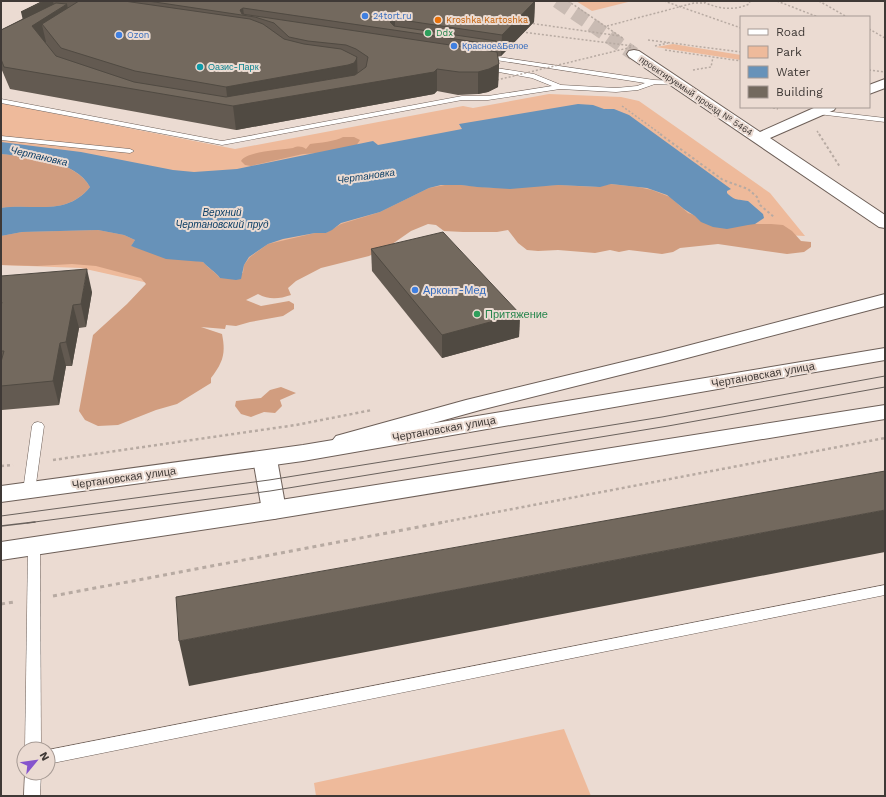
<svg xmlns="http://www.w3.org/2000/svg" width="886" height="797" viewBox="0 0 886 797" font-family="'Work Sans',sans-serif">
<rect width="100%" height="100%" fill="#ebdbd2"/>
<g fill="#eeba9b">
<path d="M 576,1 L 632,1 L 592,11 Z"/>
<path d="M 673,44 L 741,55 L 741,60 L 656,47 Z"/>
<path d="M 549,94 L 621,97 L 639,101 L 770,193 L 805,236 L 417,217 L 285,281 L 144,282 L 81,268 L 1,265 L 1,103 L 235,149 L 463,106 L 473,108 Z"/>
<path d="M 564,729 L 591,796 L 316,796 L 314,783 Z"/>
</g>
<g fill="#d19d7f">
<path d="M 343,137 L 354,137 L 360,140 L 356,146 L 322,153 L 303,154 L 251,166 L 245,165 L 241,161 C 246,151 281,150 293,148 C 298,146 301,146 306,149 L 310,144 C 319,143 336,141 343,137 Z"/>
<path d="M 1,154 C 29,157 75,160 90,187 C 65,217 34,203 1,208 Z"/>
<path d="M 450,184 L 493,188 L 558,185 L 596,187 L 610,184 L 638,187 L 652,190 L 670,197 L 688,213 L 700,217 L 744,224 L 771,224 L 783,225 L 792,231 L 801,241 L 811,242 L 811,247 L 804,252 L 787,254 L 718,244 L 680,248 L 673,252 L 662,254 L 629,250 L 619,252 L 610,250 L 595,253 L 558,250 L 538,251 L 527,250 L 518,243 L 508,230 L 497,232 L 463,232 L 444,231 L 436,225 L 428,224 L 411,231 L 388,247 L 369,256 L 321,268 L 296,281 L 288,288 L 291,295 C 279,299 269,300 258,294 L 246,300 L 261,306 L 289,301 L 294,304 L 294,309 L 283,316 L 250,322 L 236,326 L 226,325 L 225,329 L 201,327 L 222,334 C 226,354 223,362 211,378 L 211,383 L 177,404 L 156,410 L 118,425 L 98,426 L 85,420 L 79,411 L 93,335 L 127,304 L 146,284 L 141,278 L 96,266 L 72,264 L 37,266 L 1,265 L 1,236 L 22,232 L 98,230 L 124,235 L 135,240 L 131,246 L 190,260 L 203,262 C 208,268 215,272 220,278 L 243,273 L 244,265 L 250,257 L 268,244 L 315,233 L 326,233 L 341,224 L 380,212 L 429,188 Z"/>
<path d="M 281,387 L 296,393 L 280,400 L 282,406 L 275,413 L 264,412 L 251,417 L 241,414 L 235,406 L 236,401 L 261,398 L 270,390 Z"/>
</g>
<path fill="#6792b9" d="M 578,104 L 593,105 L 604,109 L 614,109 L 629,115 L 731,189 L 727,191 L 727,193 C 735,201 737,199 748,201 L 763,214 L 764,218 L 755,224 L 748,225 L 727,229 L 713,227 L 701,222 L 695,216 L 684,209 L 667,195 L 647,188 L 611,184 L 600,187 L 558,185 L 510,189 L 477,187 L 461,185 L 441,185 L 429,188 L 380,212 L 341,223 L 332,230 L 326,233 L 315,233 L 283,239 L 268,244 L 249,257 L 244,265 L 241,279 L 236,280 L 220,278 C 215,271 208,268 203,262 L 166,259 L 131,246 L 135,240 L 124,235 L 98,230 L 22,232 L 1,236 L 1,208 C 33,203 66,217 90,187 C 76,160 29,157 1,154 L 1,142 L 81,152 L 173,170 L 194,172 L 237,169 L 373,141 L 378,145 L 462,129 L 459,124 Z"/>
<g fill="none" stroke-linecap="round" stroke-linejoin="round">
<path stroke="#c9bbb3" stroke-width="14" stroke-dasharray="14 7" stroke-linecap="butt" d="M 557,1 L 634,54"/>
<g stroke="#6d5f58" stroke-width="1">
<g id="service">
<path d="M 485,55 L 654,80 L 677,81 L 681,83 L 677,85 L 655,84 L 638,90 L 616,92 L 560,89 L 488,100 L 462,100 L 222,145 L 1,103 L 1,99 L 222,141 L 462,96 L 488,96 L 552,86 L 532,78 L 482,69 L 481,68 L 484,66 L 534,74 L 561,85 L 616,88 L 637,86 L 645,83 L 483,58 L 482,57 Z"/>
<path d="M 815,110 L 885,118 L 885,122 L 818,114 L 814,112 Z"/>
<path d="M 1,136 L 130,149 L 134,151 L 130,153 L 1,140 Z"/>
<path d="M 38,422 L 42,423 L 44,426 L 35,491 L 33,494 L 29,495 L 25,494 L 23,491 L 32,426 L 34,423 Z"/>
<path d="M 34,542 L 39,544 L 40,547 L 41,749 L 25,749 L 28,547 L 29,544 Z"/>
<path d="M 885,585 L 885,595 L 48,764 L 48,750 Z"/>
<path d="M 25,773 L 41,773 L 40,796 L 24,796 Z"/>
</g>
</g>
<g stroke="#6d5f58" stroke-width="2">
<g id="minor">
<path d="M 634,50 L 639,51 L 760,132 L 816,107 L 836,107 L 834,110 L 770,138 L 885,215 L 885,228 L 879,227 L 629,57 L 627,54 L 629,51 Z"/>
<path d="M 885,79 L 885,88 L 869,94 L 869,85 Z"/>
<path d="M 885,294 L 885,306 L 672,362 L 480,410 L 344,448 L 336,446 L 332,441 L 336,436 L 466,400 L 660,353 Z"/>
<path d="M 265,451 L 273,454 L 277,459 L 286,510 L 283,516 L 274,519 L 265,516 L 262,510 L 253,459 L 257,454 Z"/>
</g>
</g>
<g stroke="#6d5f58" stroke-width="2">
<g id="secondary">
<path d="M 885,348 L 885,360 L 303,461 L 1,502 L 1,486 L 303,445 Z"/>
<path d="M 885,405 L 885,419 L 274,519 L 1,560 L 1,542 L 274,501 Z"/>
</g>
</g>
<g stroke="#b7aaa2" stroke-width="1.5" stroke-dasharray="2 2" stroke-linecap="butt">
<path d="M 568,1 L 624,39"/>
<path d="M 664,1 L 741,28"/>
<path d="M 777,1 L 818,17"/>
<path d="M 819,1 L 847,17"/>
<path d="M 704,2 C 718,9 734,11 749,4 L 750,1"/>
<path d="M 607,26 L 694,3 L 705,3"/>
<path d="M 869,29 L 885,38"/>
<path d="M 648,40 L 741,52"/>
<path d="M 655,46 L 668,43"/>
<path d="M 665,50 L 741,61"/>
<path d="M 693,70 L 711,67 L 713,57"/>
<path d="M 622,106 L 662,135"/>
<path d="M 769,107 L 778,109"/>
<path d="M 817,131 L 820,135"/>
</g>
<g stroke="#b7aaa2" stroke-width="2" stroke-dasharray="2.5 2.5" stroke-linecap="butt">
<path d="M 660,134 L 723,180 L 748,189 L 757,197 L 760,205 L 774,217"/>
<path d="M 819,134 L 840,167"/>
</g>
<g stroke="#b7aaa2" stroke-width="2.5" stroke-dasharray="3 3" stroke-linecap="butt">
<path d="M 53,460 L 296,425 L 372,410"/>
<path d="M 1,466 L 13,465"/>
<path d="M 439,523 L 885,438"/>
</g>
<g stroke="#b7aaa2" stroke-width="3" stroke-dasharray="4 4" stroke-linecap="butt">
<path d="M 53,596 L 445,522"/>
<path d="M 1,604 L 14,602"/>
</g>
<use href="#service" fill="#fff" fill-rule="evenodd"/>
<use href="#minor" fill="#fff" fill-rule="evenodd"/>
<use href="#secondary" fill="#fff" fill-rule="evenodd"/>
<g stroke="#69615c" stroke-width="1">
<path d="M 1,516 L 269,480 L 662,417 L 885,376"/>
<path d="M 27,523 L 270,491 L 668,426 L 885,387"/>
</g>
<path stroke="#69615c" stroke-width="1.5" d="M 1,526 L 35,522"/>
<g stroke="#b7aaa2" stroke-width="1.5" stroke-dasharray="2 2" stroke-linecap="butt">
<path d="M 529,23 L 620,36"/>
<path d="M 522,32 L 634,46"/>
<path d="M 869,70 L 885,72"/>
<path d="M 497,80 L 632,47"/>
</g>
</g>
<g fill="#635a51">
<path d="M 43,1 L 535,1 L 534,22 L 501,56 L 498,56 L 499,64 L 498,87 L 488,92 L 478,94 L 458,95 L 437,91 L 434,94 L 236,130 L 10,89 L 1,68 L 1,30 L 22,19 Z"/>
<path d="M 371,249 L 520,314 L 519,337 L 442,358 L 372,271 Z"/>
<path d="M 1,276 L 92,292 L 86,327 L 79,328 L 72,366 L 66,366 L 59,405 L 2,410 L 1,407 Z"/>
</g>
<g fill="#504a42">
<path d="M 44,1 L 53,1 L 55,12 L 67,4 L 71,25 L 42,25 L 46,42 L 37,48 L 26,33 L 21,12 Z"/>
<path d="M 535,1 L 534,22 L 501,56 L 502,35 Z"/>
<path d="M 243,8 L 244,15 L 241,14 L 240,10 Z"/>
<path d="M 395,19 L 395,30 L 390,22 Z"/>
<path d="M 357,57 L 358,83 L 437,69 L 437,91 L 434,94 L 236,130 L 233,106 L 228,105 L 226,87 Z"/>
<path d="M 499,64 L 498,87 L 488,92 L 478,94 L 478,72 Z"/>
<path d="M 87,269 L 92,292 L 86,327 L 81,304 Z"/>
<path d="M 73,305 L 79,328 L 72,366 L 66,342 Z"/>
<path d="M 520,314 L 519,337 L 442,358 L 442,335 Z"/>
<path d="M 60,343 L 66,366 L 59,405 L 53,381 Z"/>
<path d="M 885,510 L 885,552 L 189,686 L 179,641 Z"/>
</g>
<g fill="#73695e" stroke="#504a42">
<path d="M 43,1 L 44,1 L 21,12 Z"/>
<path d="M 79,1 L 124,1 L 250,19 L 263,24 L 284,39 L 304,44 L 341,49 L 357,57 L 356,60 L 354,63 L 348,65 L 226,87 L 135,71 L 61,48 L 42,24 Z"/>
<path d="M 148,1 L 535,1 L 502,35 L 395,19 L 390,22 L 394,26 L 496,41 L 496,45 L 243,8 L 240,10 L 242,14 L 497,52 L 499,64 L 489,69 L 478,72 L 459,72 L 437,69 L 434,72 L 233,106 L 4,67 L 1,59 L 1,30 L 56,3 L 67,4 L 32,26 L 56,56 L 134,82 L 226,97 L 355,75 L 366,67 L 368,57 L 356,49 L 346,45 L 308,41 L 289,37 L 274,23 L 255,17 Z"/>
<path d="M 443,232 L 520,314 L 442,335 L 371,249 Z"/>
<path d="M 87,269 L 81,304 L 73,305 L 66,342 L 60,343 L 53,381 L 1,386 L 1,362 L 4,351 L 1,351 L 1,306 L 2,302 L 1,302 L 1,276 Z"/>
<path d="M 885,471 L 885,510 L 179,641 L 176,597 Z"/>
</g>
<g fill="#3f7fe0" stroke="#ebdbd2" stroke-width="1.5">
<circle cx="365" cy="16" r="4"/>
<circle cx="119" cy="35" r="4"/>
<circle cx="454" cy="46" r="4"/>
<circle cx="415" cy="290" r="4"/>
</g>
<circle fill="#e8710a" stroke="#ebdbd2" stroke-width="1.5" cx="438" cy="20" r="4"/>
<g fill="#2e9e5b" stroke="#ebdbd2" stroke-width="1.5">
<circle cx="428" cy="33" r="4"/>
<circle cx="477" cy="314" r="4"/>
</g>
<circle fill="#0f9aa8" stroke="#ebdbd2" stroke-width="1.5" cx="200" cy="67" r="4"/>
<g text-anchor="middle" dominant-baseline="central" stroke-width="4" stroke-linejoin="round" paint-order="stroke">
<g font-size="9" fill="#366cbe" stroke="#ebdbd2" text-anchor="start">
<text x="373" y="16">24tort.ru</text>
<text x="127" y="35">Ozon</text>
<text x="462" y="46">Красное&amp;Белое</text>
</g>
<g font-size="9" fill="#c56008" stroke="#ebdbd2" text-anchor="start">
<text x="446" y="20">Kroshka Kartoshka</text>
</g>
<g font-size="9" fill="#27864d" stroke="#ebdbd2" text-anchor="start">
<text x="436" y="33">Ddx</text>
</g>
<g font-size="9" fill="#0d838f" stroke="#ebdbd2" text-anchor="start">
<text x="208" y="67">Оазис-Парк</text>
</g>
<g font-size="9" fill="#3f3936" stroke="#ebdbd2">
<text transform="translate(696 96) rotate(34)">проектируемый проезд № 5464</text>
</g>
<g font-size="10" font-style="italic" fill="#0d3f66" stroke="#ebdbd2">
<text transform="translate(39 156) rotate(13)">Чертановка</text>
<text transform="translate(366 176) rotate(-8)">Чертановка</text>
<text x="222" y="212">Верхний<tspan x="222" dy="12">Чертановский пруд</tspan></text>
</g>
<g font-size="11" fill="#366cbe" stroke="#ebdbd2" text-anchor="start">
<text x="423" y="290">Арконт-Мед</text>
</g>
<g font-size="11" fill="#27864d" stroke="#ebdbd2" text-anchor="start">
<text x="485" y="314">Притяжение</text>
</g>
<g font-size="11" fill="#3f3936" stroke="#ebdbd2">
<text transform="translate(763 375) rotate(-10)">Чертановская улица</text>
<text transform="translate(444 429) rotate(-10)">Чертановская улица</text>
<text transform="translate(124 478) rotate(-8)">Чертановская улица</text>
</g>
</g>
<rect width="886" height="797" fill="none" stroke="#3f3936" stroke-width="4"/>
<rect x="740" y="16" width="130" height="92" fill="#ebdbd2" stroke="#a69a94"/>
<rect x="748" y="29" width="20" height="6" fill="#ffffff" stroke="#a69a94"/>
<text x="776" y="36" font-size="12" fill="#3f3936">Road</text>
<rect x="748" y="46" width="20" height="12" fill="#eeba9b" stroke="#a69a94"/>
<text x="776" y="56" font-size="12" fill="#3f3936">Park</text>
<rect x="748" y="66" width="20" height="12" fill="#6792b9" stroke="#a69a94"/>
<text x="776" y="76" font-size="12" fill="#3f3936">Water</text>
<rect x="748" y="86" width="20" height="12" fill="#73695e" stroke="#a69a94"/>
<text x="776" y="96" font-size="12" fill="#3f3936">Building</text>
<g transform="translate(36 761) rotate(61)"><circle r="19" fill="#ebdbd2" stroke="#a69a94"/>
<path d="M0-3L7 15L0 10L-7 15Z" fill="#8554cd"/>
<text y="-6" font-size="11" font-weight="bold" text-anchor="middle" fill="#3f3936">N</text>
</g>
</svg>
